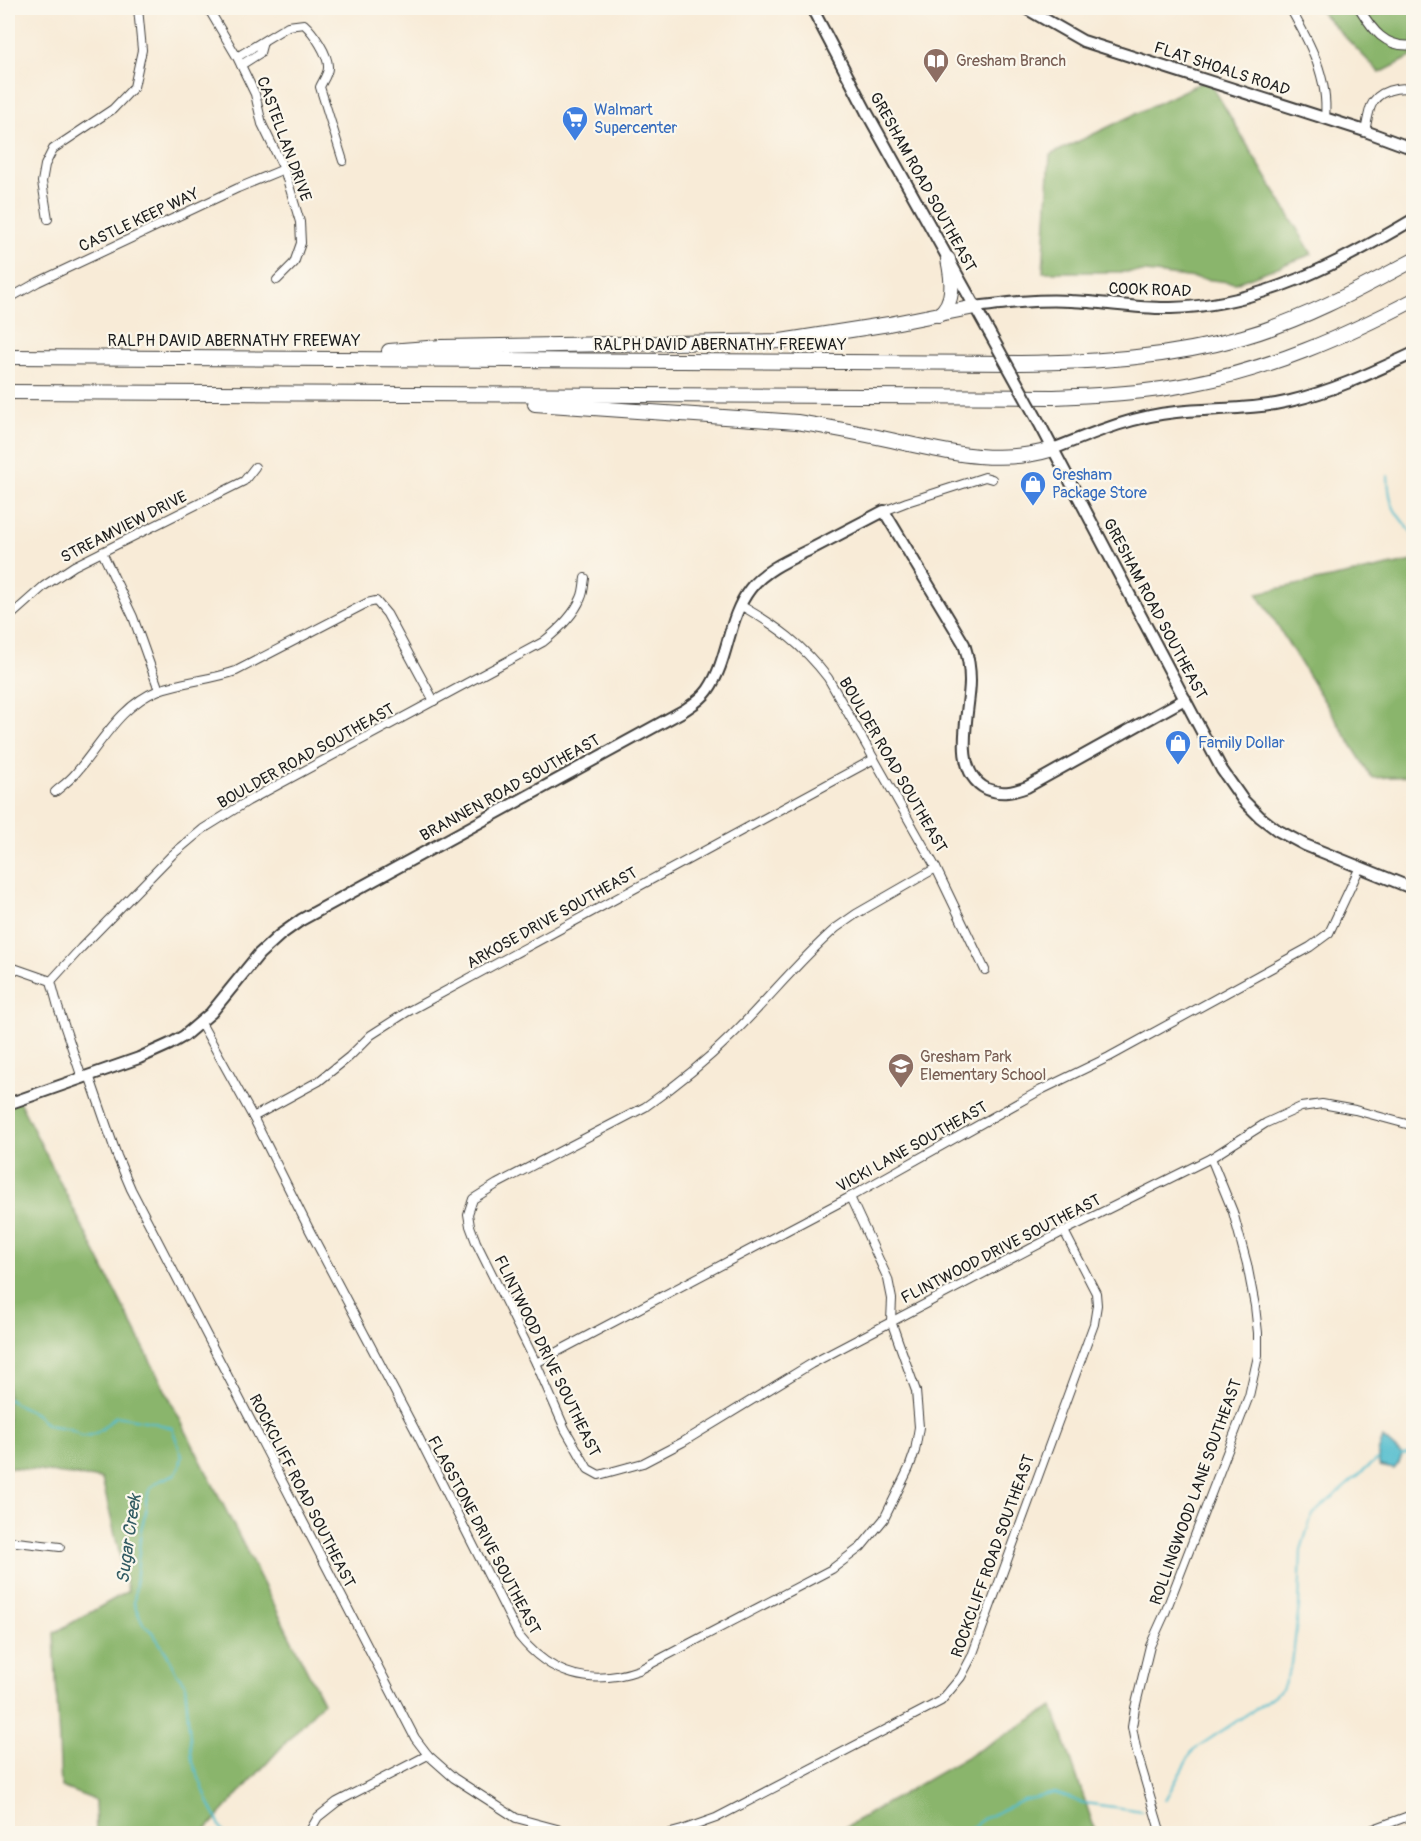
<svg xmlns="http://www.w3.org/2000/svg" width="1421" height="1841" viewBox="0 0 1421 1841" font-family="Pangolin,sans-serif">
<rect width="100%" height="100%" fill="#fbf7ec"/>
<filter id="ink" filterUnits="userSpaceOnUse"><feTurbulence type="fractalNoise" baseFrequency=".0167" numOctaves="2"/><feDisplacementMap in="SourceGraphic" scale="12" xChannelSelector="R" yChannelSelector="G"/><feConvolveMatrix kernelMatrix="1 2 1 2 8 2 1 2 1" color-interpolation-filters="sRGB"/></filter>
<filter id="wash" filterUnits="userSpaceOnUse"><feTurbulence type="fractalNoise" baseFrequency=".008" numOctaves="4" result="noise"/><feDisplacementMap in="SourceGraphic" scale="24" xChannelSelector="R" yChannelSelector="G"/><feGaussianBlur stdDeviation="1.35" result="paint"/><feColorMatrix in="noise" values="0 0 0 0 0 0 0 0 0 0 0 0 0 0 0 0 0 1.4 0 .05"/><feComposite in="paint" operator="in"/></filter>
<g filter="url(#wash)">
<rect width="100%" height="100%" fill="#f8ebd7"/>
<g fill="#8ab56c" stroke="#536844" stroke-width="1.5">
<path d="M 1317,8 L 1413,8 L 1413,56 L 1380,73 Z"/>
<path d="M 1208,79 L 1312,254 L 1236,283 L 1146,272 L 1043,272 L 1050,155 Z"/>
<path d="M 1413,561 L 1413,776 L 1372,778 L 1257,593 Z"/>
<path d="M 18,1099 L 323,1702 L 203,1833 L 96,1833 L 95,1800 L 61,1787 L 54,1633 L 128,1591 L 102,1479 L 8,1467 L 8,1104 Z"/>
<path d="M 1053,1707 L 1096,1833 L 835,1833 Z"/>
</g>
<path fill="#52bdce" stroke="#376c75" stroke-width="1.5" d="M 1383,1438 L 1402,1455 L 1399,1463 L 1394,1469 L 1380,1466 L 1378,1462 L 1378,1453 Z"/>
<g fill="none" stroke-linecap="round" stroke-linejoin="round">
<g stroke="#52bdce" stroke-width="2">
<path d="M 1388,476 C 1389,506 1394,512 1414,535"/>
<path d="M 8,1399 C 17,1406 29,1408 38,1416 C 42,1419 44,1424 49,1425 C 64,1429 69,1425 81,1436 C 97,1438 105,1425 116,1416 L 151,1422 L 172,1428 L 182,1456 L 180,1466 L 175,1474 L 159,1481 L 150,1488 L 146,1500 L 146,1512 L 141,1529 L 134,1604 L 143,1624 L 152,1632 L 167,1654 L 175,1671 L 185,1684 L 192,1760 L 208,1801 L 224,1834"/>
<path d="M 1402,1455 L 1414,1453"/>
<path d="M 1165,1800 L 1193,1750 L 1261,1705 L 1282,1689 L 1292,1664 L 1299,1606 L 1301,1550 L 1312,1515 L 1377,1459"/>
<path d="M 963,1834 L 983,1819 L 1024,1800 L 1055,1793 L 1084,1803 L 1143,1811"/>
</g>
</g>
</g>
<g filter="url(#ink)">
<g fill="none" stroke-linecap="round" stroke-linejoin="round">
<g stroke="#3d3b38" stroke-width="10">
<g id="street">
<path d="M 208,8 L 237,57 L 255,94 L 262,124 L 284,169 L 300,222 L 301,243 L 294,263 L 277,280"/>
<path d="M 1290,8 C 1309,41 1329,78 1325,118"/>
<path d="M 1359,8 C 1372,29 1385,49 1414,45"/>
<path d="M 237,57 L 288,26 L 304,24 C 313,32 329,55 328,68 C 328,74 322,82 320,87 L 343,161"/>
<path d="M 241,65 L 260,53 L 263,42"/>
<path d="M 1365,131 C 1367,123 1368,114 1371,106 C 1377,91 1399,85 1414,90"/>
<path d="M 48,219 L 42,182 L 45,165 L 53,149 L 113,109 L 134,87 L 142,50 L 138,8"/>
<path d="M 8,299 L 38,282 L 238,188 L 284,169"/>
<path d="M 884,511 L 907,502 L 985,477 L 992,479"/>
<path d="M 102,552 L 133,617 L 159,690"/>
<path d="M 740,605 C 777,626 802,644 828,678 L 936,868 L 985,970"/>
<path d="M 8,618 L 44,586 L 74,566 L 244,481 L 255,467"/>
<path d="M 55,792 C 62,786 69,781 75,774 C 101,744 120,705 159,690 C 184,681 211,680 236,671 L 367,603 L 376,601 L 387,614 L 434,701"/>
<path d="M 936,868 L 856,914 L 836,928 C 798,961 766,1002 730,1037 C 704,1063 675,1086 645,1107 L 497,1184 L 473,1199 L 468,1214 L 470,1226 L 476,1242 L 536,1363 L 565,1429 L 588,1469 L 599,1475 L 643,1463 L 683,1442 L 811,1364 L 1064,1231 L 1211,1158 L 1266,1123 L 1301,1107 L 1322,1104 L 1355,1110 L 1414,1126"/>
<path d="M 8,966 L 51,981"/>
<path d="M 51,981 L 81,948 L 172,855 L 203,829 L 248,801 L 543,642 C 557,631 574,615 581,598 C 584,592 584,584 585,578"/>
<path d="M 51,981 L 58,1007 L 82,1078"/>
<path d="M 201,1023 L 253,1117 L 310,1231 L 414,1428 L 519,1636 C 550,1675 591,1687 639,1670 L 832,1569 L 861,1547 L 884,1519 L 909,1468 L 915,1451 L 919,1427 L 916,1391 L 891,1321 L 892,1299 L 888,1279 L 850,1197"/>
<path d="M 89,1075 L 117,1156 L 131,1189 L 415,1738 L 428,1755 L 454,1778 L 516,1818 L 572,1833 L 581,1834"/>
<path d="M 253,1117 L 319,1081 L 349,1057 L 371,1035 L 407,1012 L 874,759"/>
<path d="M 536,1363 L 850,1197 L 1041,1090 L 1109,1057 L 1310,947 L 1329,933 L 1360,867"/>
<path d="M 1412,1485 L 1414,1499"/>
<path d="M 8,1541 L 60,1547"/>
<path d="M 308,1834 L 318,1817 L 337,1802 L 428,1755"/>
<path d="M 667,1834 L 682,1830 L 716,1818 L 941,1701 L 961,1677 L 972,1656 L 1094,1324 L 1097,1305 L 1096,1293 L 1064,1231"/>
<path d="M 1161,1834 L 1137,1753 L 1132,1727 L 1135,1708 L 1150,1646 L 1165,1613 L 1249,1396 L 1258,1356 L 1258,1333 L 1255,1306 L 1247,1264 L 1233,1212 L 1211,1158"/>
<path d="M 1360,1834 L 1414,1814"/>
</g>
</g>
<g stroke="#3d3b38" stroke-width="14">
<g id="secondary">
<path d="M 812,8 L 866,111 L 989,332"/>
<path d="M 1025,8 L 1083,41 L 1365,131 L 1414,149"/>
<path d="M 975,307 C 1007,303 1039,299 1071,301 C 1104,302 1138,309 1171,308 C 1259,306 1340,263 1414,219"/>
<path d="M 1042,428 L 1222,770 L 1243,800 L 1260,817 L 1277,830 L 1305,845 L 1414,889"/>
<path d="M 1053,449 C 1093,433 1133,416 1176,412 C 1214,408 1252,410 1290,401 C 1334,391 1373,372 1414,353"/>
<path d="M 8,1104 L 139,1058 L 170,1044 L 184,1036 L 211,1013 L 259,954 L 280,935 L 301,920 L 683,711 C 692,705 702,699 708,690 C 729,660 727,619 750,589 C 765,569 793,558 815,547 C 838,535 861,523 884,511 L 964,644 C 968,656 970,668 970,681 C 970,712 950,771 987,789 C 1002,795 1013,792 1027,787 L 1185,699"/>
</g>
</g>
<g stroke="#3d3b38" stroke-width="16">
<g id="highway">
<path d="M 938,315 C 956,303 952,278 948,259"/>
<path d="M 389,351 L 441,347 L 781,341 L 889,324 L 975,307"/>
<path d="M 8,357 L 1020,363 C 1095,362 1170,358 1243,337 C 1303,320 1358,290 1414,260"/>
<path d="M 8,392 L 1054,397 C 1100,395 1146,393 1191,384 C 1270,369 1343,337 1414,300"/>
<path d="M 535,404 L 797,422 C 828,427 860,433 891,440 C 946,452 998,466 1053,449"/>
</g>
</g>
<use href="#street" stroke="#fff" stroke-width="8"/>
<use href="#secondary" stroke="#fff" stroke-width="10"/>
<use href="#highway" stroke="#fff" stroke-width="14"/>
<g stroke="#3d3b38" stroke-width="14" stroke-linecap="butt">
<path id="secondary-bridge" d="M 989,332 L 1042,428"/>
</g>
<use href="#secondary-bridge" stroke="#fff" stroke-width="10"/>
</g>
</g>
<defs>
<g id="library-pin" transform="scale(1.35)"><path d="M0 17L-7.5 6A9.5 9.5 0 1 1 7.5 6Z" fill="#8d6e63" stroke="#fbf7ec"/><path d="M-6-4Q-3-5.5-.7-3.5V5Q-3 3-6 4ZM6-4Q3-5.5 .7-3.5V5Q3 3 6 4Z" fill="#fff"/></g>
<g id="supermarket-pin" transform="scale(1.35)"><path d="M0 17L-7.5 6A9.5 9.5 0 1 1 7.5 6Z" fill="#3f7fe0" stroke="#fbf7ec"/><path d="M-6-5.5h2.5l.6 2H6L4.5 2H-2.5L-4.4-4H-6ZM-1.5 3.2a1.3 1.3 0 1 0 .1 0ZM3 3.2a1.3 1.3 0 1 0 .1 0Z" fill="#fff"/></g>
<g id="shop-pin" transform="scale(1.35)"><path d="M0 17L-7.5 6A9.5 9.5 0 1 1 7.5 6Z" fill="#3f7fe0" stroke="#fbf7ec"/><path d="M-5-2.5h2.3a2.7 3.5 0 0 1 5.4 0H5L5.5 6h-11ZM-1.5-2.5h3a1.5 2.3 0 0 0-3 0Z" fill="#fff"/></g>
<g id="school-pin" transform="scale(1.35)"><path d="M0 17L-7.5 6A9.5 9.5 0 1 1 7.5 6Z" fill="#8d6e63" stroke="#fbf7ec"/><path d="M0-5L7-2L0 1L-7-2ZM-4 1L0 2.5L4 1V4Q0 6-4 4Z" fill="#fff"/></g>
</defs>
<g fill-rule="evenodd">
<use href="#library-pin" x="936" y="61"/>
<use href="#supermarket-pin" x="575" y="119"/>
<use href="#shop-pin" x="1033" y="484"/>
<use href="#shop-pin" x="1178" y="743"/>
<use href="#school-pin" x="901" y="1066"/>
</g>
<g text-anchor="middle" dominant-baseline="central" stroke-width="4.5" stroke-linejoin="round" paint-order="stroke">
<g font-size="16" fill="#785e54" stroke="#fbf7ec" text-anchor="start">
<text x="956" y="61">Gresham Branch</text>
<text x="920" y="1057">Gresham Park<tspan x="920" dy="18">Elementary School</tspan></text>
</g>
<g font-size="16" fill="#1c1c1c" stroke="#fbf7ec">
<text transform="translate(1222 69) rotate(18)">FLAT SHOALS ROAD</text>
<text transform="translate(284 139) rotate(70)">CASTELLAN DRIVE</text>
<text transform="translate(923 182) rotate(61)">GRESHAM ROAD SOUTHEAST</text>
<text transform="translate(139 220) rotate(-25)">CASTLE KEEP WAY</text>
<text transform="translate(1150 290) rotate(2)">COOK ROAD</text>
<text x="234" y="341">RALPH DAVID ABERNATHY FREEWAY</text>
<text x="720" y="345">RALPH DAVID ABERNATHY FREEWAY</text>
<text transform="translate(124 527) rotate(-27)">STREAMVIEW DRIVE</text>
<text transform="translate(1155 609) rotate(62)">GRESHAM ROAD SOUTHEAST</text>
<text transform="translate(306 756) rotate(-29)">BOULDER ROAD SOUTHEAST</text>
<text transform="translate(893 765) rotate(60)">BOULDER ROAD SOUTHEAST</text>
<text transform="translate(510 788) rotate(-29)">BRANNEN ROAD SOUTHEAST</text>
<text transform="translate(552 918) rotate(-29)">ARKOSE DRIVE SOUTHEAST</text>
<text transform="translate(912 1147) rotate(-29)">VICKI LANE SOUTHEAST</text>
<text transform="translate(1001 1249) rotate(-27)">FLINTWOOD DRIVE SOUTHEAST</text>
<text transform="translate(547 1356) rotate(64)">FLINTWOOD DRIVE SOUTHEAST</text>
<text transform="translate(302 1491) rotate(63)">ROCKCLIFF ROAD SOUTHEAST</text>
<text transform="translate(1196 1492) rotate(-70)">ROLLINGWOOD LANE SOUTHEAST</text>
<text transform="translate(484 1535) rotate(62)">FLAGSTONE DRIVE SOUTHEAST</text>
<text transform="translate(993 1556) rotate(-70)">ROCKCLIFF ROAD SOUTHEAST</text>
</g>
<g font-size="16" fill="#366cbe" stroke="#fbf7ec" text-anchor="start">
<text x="594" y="110">Walmart<tspan x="594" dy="18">Supercenter</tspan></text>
<text x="1052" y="475">Gresham<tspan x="1052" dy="18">Package Store</tspan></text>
<text x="1198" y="743">Family Dollar</text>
</g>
<g font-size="18" font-style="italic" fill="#325c63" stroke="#fbf7ec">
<text transform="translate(129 1539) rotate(-82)">Sugar Creek</text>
</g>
</g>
<rect width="1421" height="1841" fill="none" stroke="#fbf7ec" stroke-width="30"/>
</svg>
